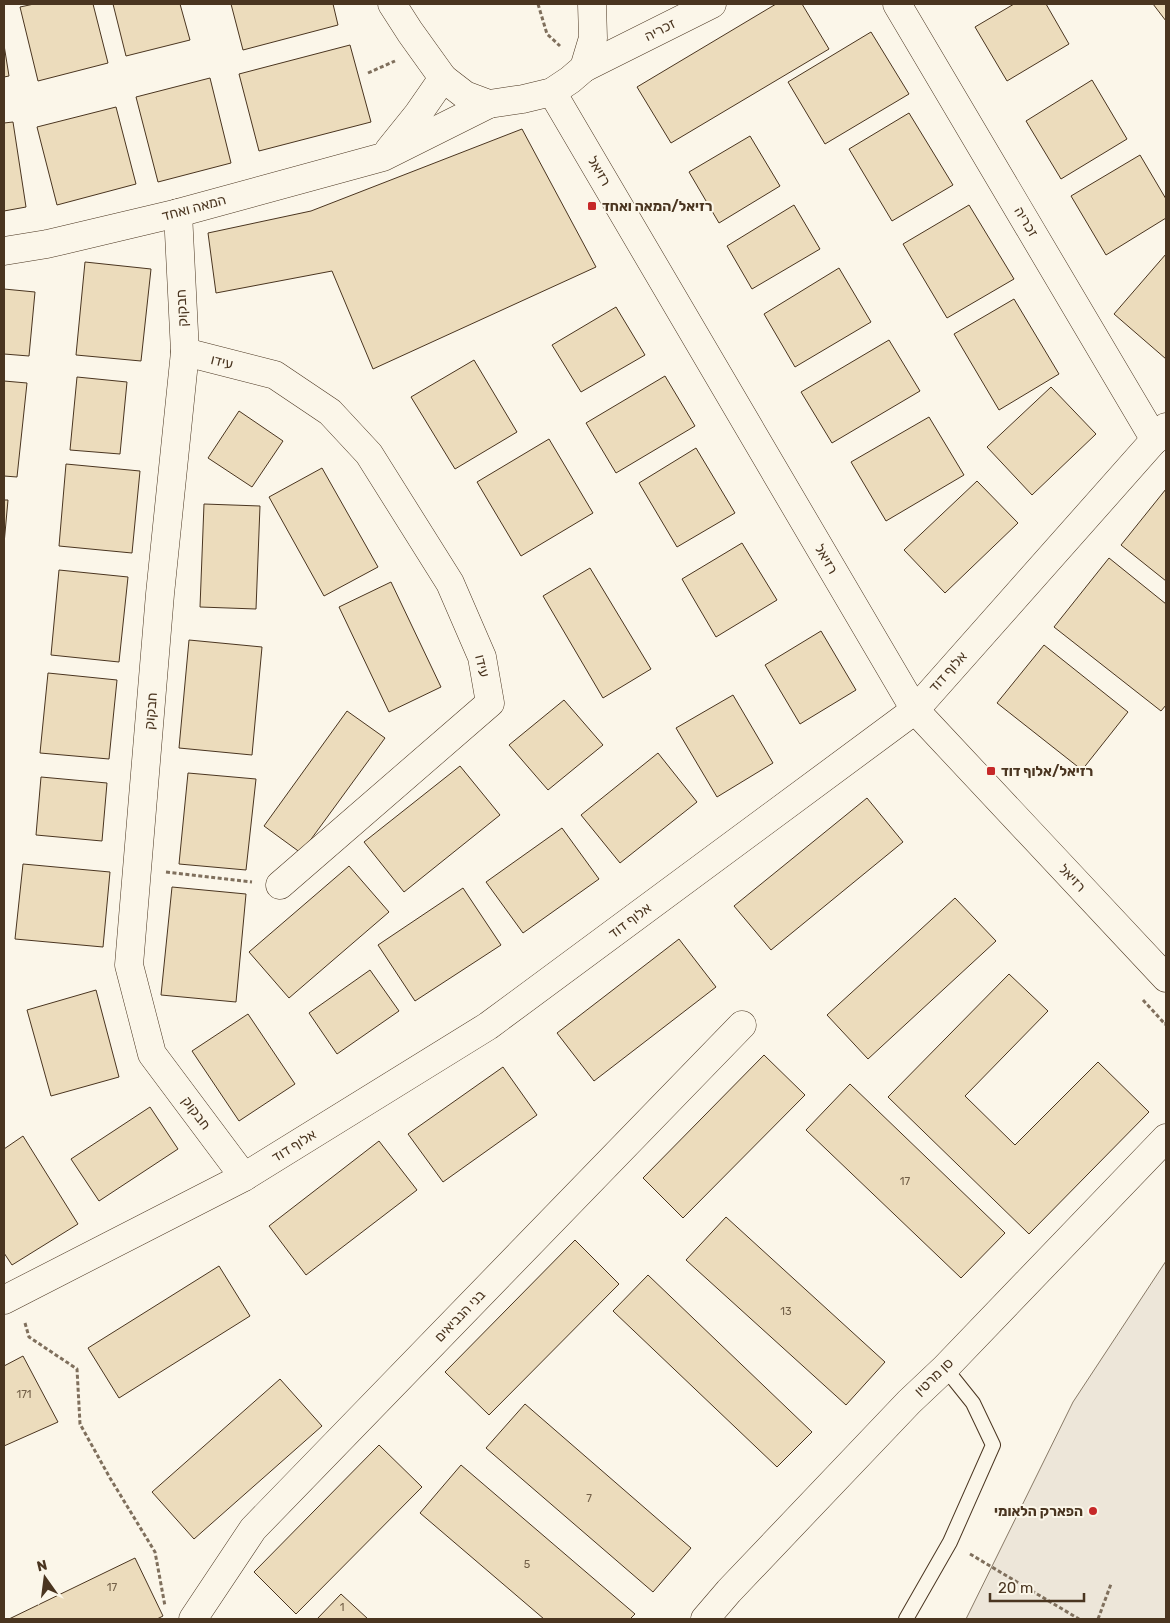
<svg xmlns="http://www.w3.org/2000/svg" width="1170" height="1623" viewBox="0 0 1170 1623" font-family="Rubik,'Noto Sans Hebrew',sans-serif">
<rect width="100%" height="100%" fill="#fbf6e9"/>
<path fill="#ede6d9" stroke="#887966" d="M 1166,1261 L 1166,1619 L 966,1619 L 1073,1402 Z"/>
<g fill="#ecdcbc" stroke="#4a3520">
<path d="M 34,4 L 93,4 L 108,63 L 38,81 L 20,7 Z"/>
<path d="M 113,4 L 180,4 L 190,40 L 126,56 Z"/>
<path d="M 231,4 L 333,4 L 338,25 L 243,50 Z"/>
<path d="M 776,4 L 802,4 L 829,49 L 671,143 L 637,87 Z"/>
<path d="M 1014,4 L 1046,4 L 1069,44 L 1007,81 L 975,27 Z"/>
<path d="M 1153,4 L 1166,4 L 1166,21 Z"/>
<path d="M 871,32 L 909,94 L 825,144 L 788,82 Z"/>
<path d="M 4,45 L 9,76 L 4,77 Z"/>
<path d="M 350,45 L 371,122 L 259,151 L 239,74 Z"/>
<path d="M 210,78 L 231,163 L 158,182 L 136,97 Z"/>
<path d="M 1092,80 L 1127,139 L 1061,179 L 1026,121 Z"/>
<path d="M 116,107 L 136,184 L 57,205 L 37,127 Z"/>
<path d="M 909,113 L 953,185 L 892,221 L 849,149 Z"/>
<path d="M 13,122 L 26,207 L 4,211 L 4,123 Z"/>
<path d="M 522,129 L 596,267 L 373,369 L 332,271 L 216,293 L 208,233 L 311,211 Z"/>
<path d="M 750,136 L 780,186 L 719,223 L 689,172 Z"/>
<path d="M 1140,155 L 1166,199 L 1166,218 L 1106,255 L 1071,196 Z"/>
<path d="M 794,205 L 820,249 L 752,289 L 727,246 Z"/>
<path d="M 969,205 L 1014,279 L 947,318 L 903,244 Z"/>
<path d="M 1166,254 L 1166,359 L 1114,314 Z"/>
<path d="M 85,262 L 151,269 L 141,361 L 76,355 Z"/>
<path d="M 839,268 L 871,322 L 795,367 L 764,314 Z"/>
<path d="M 4,289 L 35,292 L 29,356 L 4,354 Z"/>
<path d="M 1014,299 L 1059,374 L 999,410 L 954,334 Z"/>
<path d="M 616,307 L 645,355 L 581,392 L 552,345 Z"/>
<path d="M 889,340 L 920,391 L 832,443 L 801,392 Z"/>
<path d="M 474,360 L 517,432 L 455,469 L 411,397 Z"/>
<path d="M 665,376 L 695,426 L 616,473 L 586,423 Z"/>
<path d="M 77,377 L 127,382 L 120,454 L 70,450 Z"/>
<path d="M 4,381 L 27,383 L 17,477 L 4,476 Z"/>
<path d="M 1051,387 L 1096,434 L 1032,495 L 987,447 Z"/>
<path d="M 239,411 L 283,441 L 252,487 L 208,458 Z"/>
<path d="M 929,417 L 964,475 L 886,521 L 851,462 Z"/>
<path d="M 549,439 L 593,513 L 521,556 L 477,482 Z"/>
<path d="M 696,448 L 735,513 L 677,547 L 639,483 Z"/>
<path d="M 66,464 L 140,471 L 132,553 L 59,546 Z"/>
<path d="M 322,468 L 378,567 L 324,596 L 269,497 Z"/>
<path d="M 977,481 L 1018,523 L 945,593 L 904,550 Z"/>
<path d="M 1166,489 L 1166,581 L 1121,545 Z"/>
<path d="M 4,500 L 8,500 L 4,544 Z"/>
<path d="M 204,504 L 260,506 L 256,609 L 200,607 Z"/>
<path d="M 742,543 L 777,600 L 716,637 L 682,579 Z"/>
<path d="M 1109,558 L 1166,604 L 1166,705 L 1161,711 L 1054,627 Z"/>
<path d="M 590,568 L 651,669 L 603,698 L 543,596 Z"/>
<path d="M 59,570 L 128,577 L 119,662 L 51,655 Z"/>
<path d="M 391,582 L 441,687 L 389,712 L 339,607 Z"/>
<path d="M 821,631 L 856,690 L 800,724 L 765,665 Z"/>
<path d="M 189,640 L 262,647 L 252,755 L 179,748 Z"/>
<path d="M 1044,645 L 1128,712 L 1082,770 L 997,703 Z"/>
<path d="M 48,673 L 117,680 L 109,759 L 40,753 Z"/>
<path d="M 733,695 L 773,763 L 717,797 L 676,728 Z"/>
<path d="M 564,700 L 603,745 L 548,790 L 509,745 Z"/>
<path d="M 347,711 L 385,738 L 301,853 L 264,826 Z"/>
<path d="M 658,753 L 697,802 L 620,863 L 581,815 Z"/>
<path d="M 460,766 L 500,815 L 404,892 L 364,842 Z"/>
<path d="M 188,773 L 256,779 L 246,870 L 179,864 Z"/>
<path d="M 41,777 L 107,783 L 102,841 L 36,835 Z"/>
<path d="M 867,798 L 903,842 L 771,950 L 734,906 Z"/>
<path d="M 562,828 L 599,879 L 523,933 L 486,882 Z"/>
<path d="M 23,864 L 110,872 L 103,947 L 15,939 Z"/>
<path d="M 349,866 L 389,912 L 289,998 L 249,952 Z"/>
<path d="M 172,887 L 246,894 L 236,1002 L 161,995 Z"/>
<path d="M 463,888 L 501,945 L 415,1001 L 378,945 Z"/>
<path d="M 955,898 L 996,941 L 868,1059 L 827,1015 Z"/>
<path d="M 679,939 L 716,987 L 594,1081 L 557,1033 Z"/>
<path d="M 370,970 L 399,1011 L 337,1054 L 309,1013 Z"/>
<path d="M 1009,974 L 1048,1011 L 965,1096 L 1015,1145 L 1098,1062 L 1149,1112 L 1029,1234 L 888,1097 Z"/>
<path d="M 96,990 L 119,1077 L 51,1096 L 27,1010 Z"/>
<path d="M 248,1014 L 295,1084 L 239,1121 L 192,1051 Z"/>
<path d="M 764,1055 L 805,1095 L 683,1218 L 643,1178 Z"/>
<path d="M 503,1067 L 537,1115 L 443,1182 L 408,1134 Z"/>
<path d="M 850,1084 L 1005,1233 L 961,1278 L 806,1130 Z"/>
<path d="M 150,1107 L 178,1149 L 99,1201 L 71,1159 Z"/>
<path d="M 23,1136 L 78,1224 L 12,1265 L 4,1253 L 4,1149 Z"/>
<path d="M 379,1141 L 417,1190 L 306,1275 L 269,1226 Z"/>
<path d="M 726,1217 L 885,1362 L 846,1405 L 686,1260 Z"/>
<path d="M 575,1240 L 619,1284 L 489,1415 L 445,1372 Z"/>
<path d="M 219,1266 L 250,1316 L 119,1398 L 88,1348 Z"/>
<path d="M 648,1275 L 812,1432 L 777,1467 L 613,1311 Z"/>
<path d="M 23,1356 L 58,1422 L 4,1446 L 4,1366 Z"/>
<path d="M 280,1379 L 322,1426 L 194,1539 L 152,1492 Z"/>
<path d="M 525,1404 L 691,1548 L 653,1592 L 486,1448 Z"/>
<path d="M 379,1445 L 422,1487 L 296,1614 L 254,1572 Z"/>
<path d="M 461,1465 L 635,1614 L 630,1619 L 544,1619 L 420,1513 Z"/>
<path d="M 135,1558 L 163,1616 L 157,1619 L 9,1619 Z"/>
<path d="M 341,1594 L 368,1619 L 317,1619 Z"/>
</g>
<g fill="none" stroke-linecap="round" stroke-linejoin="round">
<g stroke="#4a3520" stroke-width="16">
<path id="lane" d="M 906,1619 L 950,1542 L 993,1445 L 973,1403 L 945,1368"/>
</g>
<g stroke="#4a3520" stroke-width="29">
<g id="street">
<path d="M 897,4 L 1155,440"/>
<path d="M 584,68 L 712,4"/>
<path d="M 389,150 L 418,114 L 443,78"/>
<path d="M 178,213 L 185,352 L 160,594 L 129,965 L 152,1054 L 244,1177"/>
<path d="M 4,251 L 47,244 L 178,213 L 383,157 L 489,104"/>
<path d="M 185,352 L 275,375 L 330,412 L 369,454 L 450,583 L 482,657 L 490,703 L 280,885"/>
<path d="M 193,1619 L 253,1529 L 742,1025"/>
<path d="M 705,1619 L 729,1591 L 909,1402 L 945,1368 L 1166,1138"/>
</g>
</g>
<g stroke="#4a3520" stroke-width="29">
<g id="secondary">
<path d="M 392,4 L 410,32 L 443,78 L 465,95 L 489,104 L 523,99 L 552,92 L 570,80 L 584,68 L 593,38 L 592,4"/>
<path d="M 552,92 L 915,710 L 1166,978"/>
<path d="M 4,1300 L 244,1177 L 488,1026 L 915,710 L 1166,427"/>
</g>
</g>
<g stroke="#7f6f5c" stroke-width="3" stroke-dasharray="4 2.5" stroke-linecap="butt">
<path d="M 538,4 L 547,34 L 560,46"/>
<path d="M 368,73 L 395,61"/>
<path d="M 166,872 L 252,882"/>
<path d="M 1143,1000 L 1165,1024 L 1166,1023"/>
<path d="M 25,1323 L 29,1337 L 77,1369 L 80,1424 L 110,1478 L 155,1552 L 165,1606"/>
<path d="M 970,1554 L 1079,1619"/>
<path d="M 1098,1619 L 1111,1584"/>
</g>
<use href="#lane" stroke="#fbf6e9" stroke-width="14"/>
<use href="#street" stroke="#fbf6e9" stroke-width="28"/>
<use href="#secondary" stroke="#fbf6e9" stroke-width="28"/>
</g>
<g fill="#c62828" stroke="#fbf6e9" stroke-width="2">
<rect x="587" y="201" width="10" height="10" rx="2.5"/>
<rect x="986" y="766" width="10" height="10" rx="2.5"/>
<circle cx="1093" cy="1511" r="5"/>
</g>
<g text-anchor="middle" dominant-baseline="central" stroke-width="4" stroke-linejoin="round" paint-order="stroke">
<g font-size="11" fill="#725f47">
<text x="905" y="1181">17</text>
<text x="786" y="1311">13</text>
<text x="24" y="1394">171</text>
<text x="589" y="1498">7</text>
<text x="527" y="1564">5</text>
<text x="112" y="1587">17</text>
<text x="342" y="1607">1</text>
</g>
<g font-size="14" fill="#4a3520" stroke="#fbf6e9">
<text transform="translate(660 30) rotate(-27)">זכריה</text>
<text transform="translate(599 171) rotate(60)">רזיאל</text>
<text transform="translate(194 208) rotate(-15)">המאה ואחד</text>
<text transform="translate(1026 222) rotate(59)">זכריה</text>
<text transform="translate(182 308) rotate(-93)">חבקוק</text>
<text transform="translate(222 362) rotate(14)">עידו</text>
<text transform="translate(826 559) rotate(60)">רזיאל</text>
<text transform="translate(482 666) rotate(76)">עידו</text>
<text transform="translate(948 672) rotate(-48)">אלוף דוד</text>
<text transform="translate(151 711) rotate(-85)">חבקוק</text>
<text transform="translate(1072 878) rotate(47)">רזיאל</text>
<text transform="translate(630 921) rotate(-37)">אלוף דוד</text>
<text transform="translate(196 1113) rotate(53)">חבקוק</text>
<text transform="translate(294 1146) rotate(-32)">אלוף דוד</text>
<text transform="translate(460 1316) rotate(-46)">בני הנביאים</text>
<text transform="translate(934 1377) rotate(-44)">סן מרטין</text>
</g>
<g font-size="14" font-weight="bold" fill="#4a3520" stroke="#fbf6e9" text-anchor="start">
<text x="602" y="206">רזיאל/המאה ואחד</text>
<text x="1001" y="771">רזיאל/אלוף דוד</text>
<text x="1083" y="1511" text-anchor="end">הפארק הלאומי</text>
</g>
</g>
<rect width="1170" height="1623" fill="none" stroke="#4a3520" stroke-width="10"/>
<g transform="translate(45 1578) rotate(346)" stroke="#fbf6e9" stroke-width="4" paint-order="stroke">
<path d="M0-4L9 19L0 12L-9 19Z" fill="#4a3520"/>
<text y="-8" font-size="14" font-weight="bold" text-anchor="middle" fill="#4a3520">N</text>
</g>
<path d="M990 1593v8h94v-8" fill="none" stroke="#4a3520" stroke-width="2.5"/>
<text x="998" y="1593" font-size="15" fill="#4a3520" stroke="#fbf6e9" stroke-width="4" paint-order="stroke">20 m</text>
</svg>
